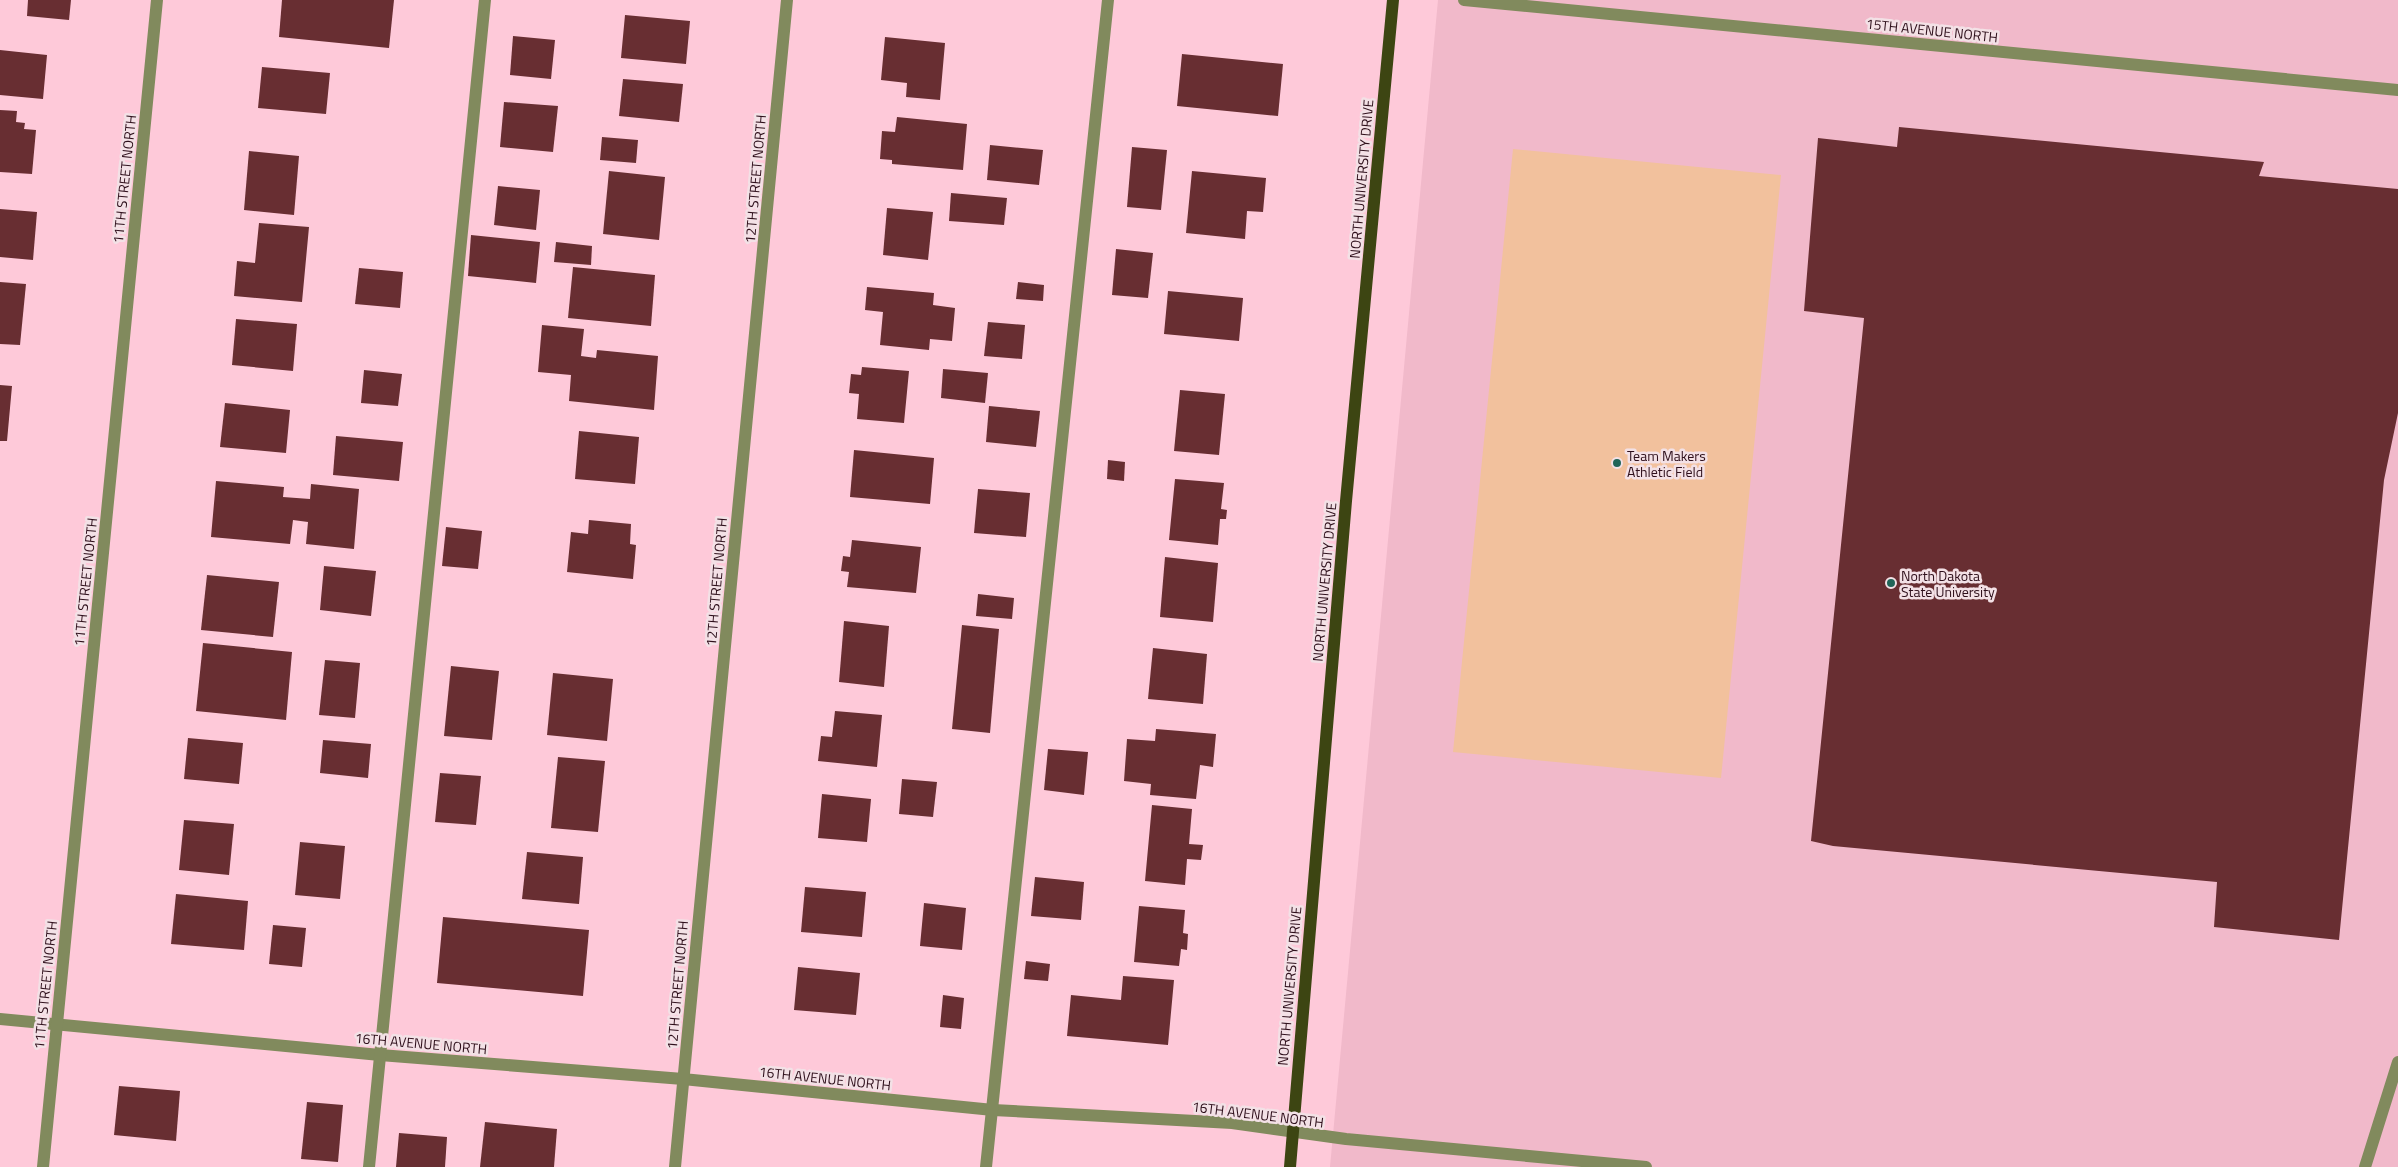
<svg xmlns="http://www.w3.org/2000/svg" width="2398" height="1167" viewBox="0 0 2398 1167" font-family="'Titillium Web',sans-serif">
<rect width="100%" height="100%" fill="#fec9d9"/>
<path fill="#f1b9ca" d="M 1438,0 L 2398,0 L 2398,1167 L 1330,1167 Z"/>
<path fill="#f2c19d" d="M 1513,149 L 1781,175 L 1721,778 L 1453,752 Z"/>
<g fill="#682e32">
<path d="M 28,0 L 71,0 L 69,20 L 27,16 Z"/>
<path d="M 282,0 L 394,0 L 389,48 L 279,37 Z"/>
<path d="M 625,15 L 690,21 L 686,64 L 621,58 Z"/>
<path d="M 513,36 L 555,40 L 551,79 L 510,75 Z"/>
<path d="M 885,37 L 945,43 L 940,100 L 906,97 L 907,83 L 881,80 Z"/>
<path d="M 0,50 L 47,55 L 43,99 L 0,95 Z"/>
<path d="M 1182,54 L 1283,64 L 1278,116 L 1177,106 Z"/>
<path d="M 262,67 L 330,73 L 326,114 L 258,108 Z"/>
<path d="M 623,79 L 683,84 L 679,122 L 619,116 Z"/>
<path d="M 504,102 L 558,106 L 553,152 L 500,147 Z"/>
<path d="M 0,110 L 17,111 L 16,122 L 25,123 L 24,129 L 36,130 L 32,174 L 0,172 Z"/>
<path d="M 897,117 L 967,124 L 963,170 L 892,164 L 892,160 L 880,159 L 882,131 L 895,132 Z"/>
<path d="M 1899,127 L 2264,162 L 2259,176 L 2398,189 L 2398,413 L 2384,480 L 2339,940 L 2214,927 L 2217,882 L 1833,846 L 1811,841 L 1864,318 L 1804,311 L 1818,138 L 1897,147 Z"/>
<path d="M 602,137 L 638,140 L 636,163 L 600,160 Z"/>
<path d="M 990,145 L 1043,150 L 1039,185 L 987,180 Z"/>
<path d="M 1132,147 L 1167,150 L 1161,210 L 1127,207 Z"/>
<path d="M 249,151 L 299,156 L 294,215 L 244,210 Z"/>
<path d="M 609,171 L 665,177 L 659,240 L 603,234 Z"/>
<path d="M 1192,171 L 1266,178 L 1263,212 L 1247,211 L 1245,239 L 1186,233 Z"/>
<path d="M 498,186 L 540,190 L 536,230 L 494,225 Z"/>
<path d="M 951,193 L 1007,198 L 1004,225 L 949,221 Z"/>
<path d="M 887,208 L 933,212 L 928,260 L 883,255 Z"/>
<path d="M 0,209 L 37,212 L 33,260 L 0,257 Z"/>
<path d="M 259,223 L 309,227 L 302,302 L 234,296 L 237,261 L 255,263 Z"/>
<path d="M 471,235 L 540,242 L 536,283 L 468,276 Z"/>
<path d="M 556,242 L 592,246 L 591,265 L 554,262 Z"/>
<path d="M 1116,249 L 1153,253 L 1148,298 L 1112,295 Z"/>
<path d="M 573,267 L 655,275 L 651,326 L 568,318 Z"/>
<path d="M 359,268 L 403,272 L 400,308 L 355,304 Z"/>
<path d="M 0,282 L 26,284 L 20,345 L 0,344 Z"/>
<path d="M 1018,282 L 1044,285 L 1043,301 L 1016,299 Z"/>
<path d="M 867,287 L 934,293 L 933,305 L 955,308 L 952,341 L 930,339 L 929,350 L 880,345 L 883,312 L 865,310 Z"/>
<path d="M 1168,291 L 1243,298 L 1239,341 L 1164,334 Z"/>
<path d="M 236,319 L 297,324 L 293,371 L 232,365 Z"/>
<path d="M 988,322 L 1025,325 L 1022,359 L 984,356 Z"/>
<path d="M 542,325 L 584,329 L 581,356 L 596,358 L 597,350 L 658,356 L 654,410 L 569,401 L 571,375 L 538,372 Z"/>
<path d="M 862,367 L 909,371 L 904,423 L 857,419 L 859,394 L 849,393 L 851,374 L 861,375 Z"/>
<path d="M 943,369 L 988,373 L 985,403 L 941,398 Z"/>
<path d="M 364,370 L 402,374 L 398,406 L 361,403 Z"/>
<path d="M 0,385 L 12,386 L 7,441 L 0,441 Z"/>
<path d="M 1180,390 L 1225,394 L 1219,455 L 1174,451 Z"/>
<path d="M 225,403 L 290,410 L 286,453 L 220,447 Z"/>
<path d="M 989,406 L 1040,411 L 1036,447 L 986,442 Z"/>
<path d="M 579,431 L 639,437 L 635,484 L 575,479 Z"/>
<path d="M 336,436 L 403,442 L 399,481 L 333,475 Z"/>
<path d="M 854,450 L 934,458 L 930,504 L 850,497 Z"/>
<path d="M 1108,460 L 1125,462 L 1124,481 L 1107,479 Z"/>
<path d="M 1175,479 L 1224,483 L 1221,509 L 1227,510 L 1226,519 L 1220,519 L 1218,545 L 1169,540 Z"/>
<path d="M 216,481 L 284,487 L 283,497 L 310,499 L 311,484 L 359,489 L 354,549 L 306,544 L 308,522 L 293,520 L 290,544 L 211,537 Z"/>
<path d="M 978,489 L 1030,493 L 1026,537 L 974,533 Z"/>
<path d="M 589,520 L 631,524 L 630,544 L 636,545 L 633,579 L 567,572 L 571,532 L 588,534 Z"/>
<path d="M 446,527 L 482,531 L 478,569 L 442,566 Z"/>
<path d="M 852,540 L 921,547 L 916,593 L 847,587 L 849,572 L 841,571 L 843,556 L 850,557 Z"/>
<path d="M 1165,557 L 1218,563 L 1213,622 L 1160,617 Z"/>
<path d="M 324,566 L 376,571 L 371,616 L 320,610 Z"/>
<path d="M 207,575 L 279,582 L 273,637 L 201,630 Z"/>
<path d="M 978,594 L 1014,598 L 1012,619 L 976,616 Z"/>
<path d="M 844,621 L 889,626 L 884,687 L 839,682 Z"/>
<path d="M 962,625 L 999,629 L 990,733 L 952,729 Z"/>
<path d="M 203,643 L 292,652 L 286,720 L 196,711 Z"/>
<path d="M 1153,648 L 1207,654 L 1203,704 L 1148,699 Z"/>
<path d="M 325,660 L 360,663 L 355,718 L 319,715 Z"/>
<path d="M 451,666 L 499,671 L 492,740 L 444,736 Z"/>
<path d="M 553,673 L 613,679 L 607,741 L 547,735 Z"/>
<path d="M 835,711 L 882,715 L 877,767 L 818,761 L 821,736 L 832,737 Z"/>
<path d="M 1156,729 L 1216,734 L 1213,767 L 1200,765 L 1196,799 L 1150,795 L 1151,784 L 1124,781 L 1127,739 L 1155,741 Z"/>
<path d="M 188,738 L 243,743 L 239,784 L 184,779 Z"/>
<path d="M 323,740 L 371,744 L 368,778 L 320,773 Z"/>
<path d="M 1048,749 L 1088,752 L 1084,795 L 1044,790 Z"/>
<path d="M 558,757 L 605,761 L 598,832 L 551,828 Z"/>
<path d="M 440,773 L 481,776 L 476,825 L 435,822 Z"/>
<path d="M 902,779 L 937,782 L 933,817 L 899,814 Z"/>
<path d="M 822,794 L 871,799 L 867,842 L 818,838 Z"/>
<path d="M 1152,805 L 1192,809 L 1189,844 L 1203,845 L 1201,860 L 1187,859 L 1185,885 L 1145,881 Z"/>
<path d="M 184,820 L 234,824 L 229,875 L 179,870 Z"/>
<path d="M 300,842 L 345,846 L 340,899 L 295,895 Z"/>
<path d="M 527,852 L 583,857 L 579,904 L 522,899 Z"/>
<path d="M 1035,877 L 1084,882 L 1081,920 L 1031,916 Z"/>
<path d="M 805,887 L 866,892 L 862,937 L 801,932 Z"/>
<path d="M 176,894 L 248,901 L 244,950 L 171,944 Z"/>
<path d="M 924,903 L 966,908 L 962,950 L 920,946 Z"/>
<path d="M 1139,906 L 1185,910 L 1183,933 L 1188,934 L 1187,950 L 1181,949 L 1179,966 L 1134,962 Z"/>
<path d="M 443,917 L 589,930 L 583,996 L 437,983 Z"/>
<path d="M 273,925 L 306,928 L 302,967 L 269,964 Z"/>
<path d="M 1026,961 L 1050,964 L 1048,981 L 1024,979 Z"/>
<path d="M 798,967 L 860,973 L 856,1015 L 794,1010 Z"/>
<path d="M 1123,976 L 1174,980 L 1168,1045 L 1067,1036 L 1071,995 L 1121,1000 Z"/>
<path d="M 943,995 L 964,998 L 961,1029 L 940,1027 Z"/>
<path d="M 119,1086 L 180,1091 L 176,1141 L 114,1135 Z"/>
<path d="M 307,1102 L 343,1105 L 338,1162 L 301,1159 Z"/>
<path d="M 485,1122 L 557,1129 L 554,1167 L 480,1167 Z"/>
<path d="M 399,1133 L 447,1137 L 445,1167 L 396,1167 Z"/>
</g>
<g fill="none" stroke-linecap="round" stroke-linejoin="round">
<g stroke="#818a5d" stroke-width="12">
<path d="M 1464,0 L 2398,90"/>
<path d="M 0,1019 L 380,1055 L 683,1079 L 993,1110 L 1232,1123 L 1346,1139 L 1646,1167"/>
<path d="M 43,1167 L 157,0"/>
<path d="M 369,1167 L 485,0"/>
<path d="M 675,1167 L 787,0"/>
<path d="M 986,1167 L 1108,0"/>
<path d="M 2365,1167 L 2398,1062"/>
</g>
<path stroke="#3d4512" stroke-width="12" d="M 1290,1167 L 1346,501 L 1393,0"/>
</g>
<g fill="#206558" stroke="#f3e1e6" stroke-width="2">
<circle cx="1617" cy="463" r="5"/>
<circle cx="1891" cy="583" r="5"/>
</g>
<g text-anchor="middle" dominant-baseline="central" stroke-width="5" stroke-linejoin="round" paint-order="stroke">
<g font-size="14" fill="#2e0f1b" stroke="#f3e1e6">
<text transform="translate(1932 30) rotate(6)">15TH AVENUE NORTH</text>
<text transform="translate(124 179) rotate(-84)">11TH STREET NORTH</text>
<text transform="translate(755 179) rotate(-85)">12TH STREET NORTH</text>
<text transform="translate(1361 179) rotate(-85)">NORTH UNIVERSITY DRIVE</text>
<text transform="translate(85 582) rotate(-84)">11TH STREET NORTH</text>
<text transform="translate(716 582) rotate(-85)">12TH STREET NORTH</text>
<text transform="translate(1324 582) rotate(-85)">NORTH UNIVERSITY DRIVE</text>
<text transform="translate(45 985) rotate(-84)">11TH STREET NORTH</text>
<text transform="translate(677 985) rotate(-85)">12TH STREET NORTH</text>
<text transform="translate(1289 986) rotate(-85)">NORTH UNIVERSITY DRIVE</text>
<text transform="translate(421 1043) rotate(5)">16TH AVENUE NORTH</text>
<text transform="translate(825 1078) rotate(6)">16TH AVENUE NORTH</text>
<text transform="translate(1258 1114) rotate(7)">16TH AVENUE NORTH</text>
</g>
<g font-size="14" fill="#2e0f1b" stroke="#f3e1e6" text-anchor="start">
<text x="1627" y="455">Team Makers<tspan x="1627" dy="16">Athletic Field</tspan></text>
<text x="1901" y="575">North Dakota<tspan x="1901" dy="16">State University</tspan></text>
</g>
</g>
</svg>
